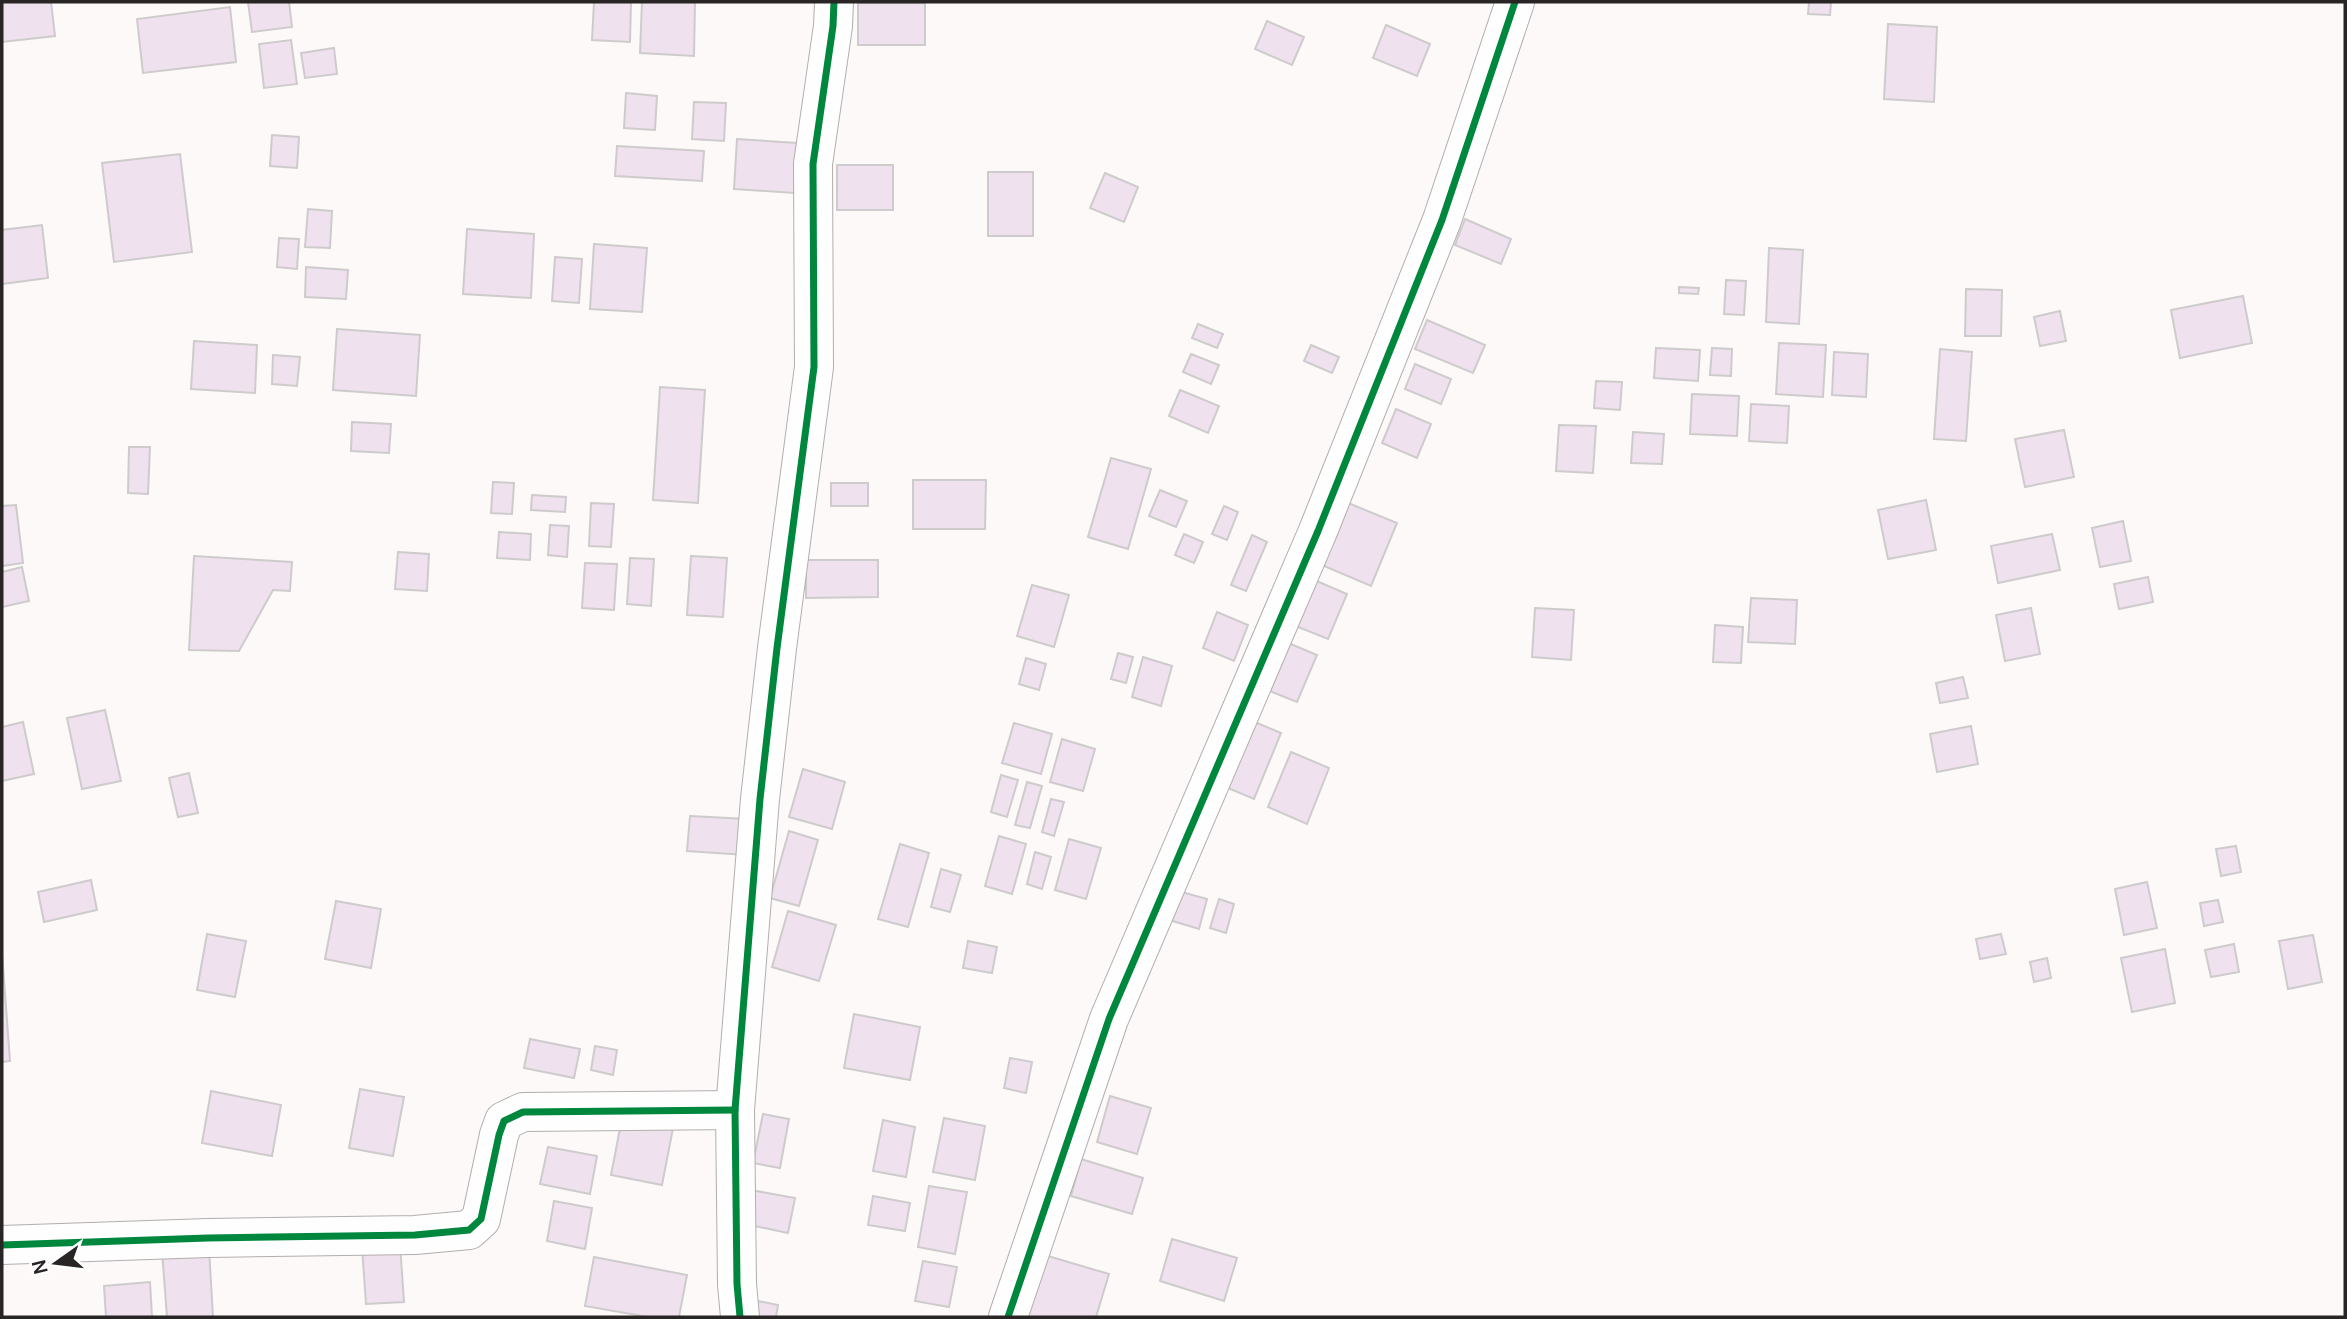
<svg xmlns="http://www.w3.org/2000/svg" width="2347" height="1319" viewBox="0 0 2347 1319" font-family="Manrope,sans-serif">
<rect width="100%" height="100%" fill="#fdf9f8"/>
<g fill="#f0e1ee" stroke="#cecbcc" stroke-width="2">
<path d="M 2,2 L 51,2 L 55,36 L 2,42 Z"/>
<path d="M 248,2 L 289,2 L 292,27 L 252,32 Z"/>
<path d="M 594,2 L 631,2 L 630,42 L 592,40 Z"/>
<path d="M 642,2 L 695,2 L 694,56 L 640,53 Z"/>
<path d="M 1809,2 L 1831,2 L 1830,15 L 1808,14 Z"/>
<rect x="858" y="3" width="67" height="42"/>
<path d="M 230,7 L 236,62 L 143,73 L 137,19 Z"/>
<path d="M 1267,21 L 1304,37 L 1292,65 L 1255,49 Z"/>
<path d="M 1888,24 L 1937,27 L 1934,102 L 1884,99 Z"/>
<path d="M 1386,25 L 1430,44 L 1417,76 L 1373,58 Z"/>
<path d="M 291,40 L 297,84 L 264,88 L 259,44 Z"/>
<path d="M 334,48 L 337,74 L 305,78 L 301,53 Z"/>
<path d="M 626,93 L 657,96 L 655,130 L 624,128 Z"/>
<path d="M 694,102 L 726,103 L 724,141 L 692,139 Z"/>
<path d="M 272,135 L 299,137 L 297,168 L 270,166 Z"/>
<path d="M 737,139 L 797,143 L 794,193 L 734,189 Z"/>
<path d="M 617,146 L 704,151 L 702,181 L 615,176 Z"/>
<path d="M 180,154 L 192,252 L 114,262 L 102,163 Z"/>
<rect x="837" y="165" width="56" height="45"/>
<rect x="988" y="172" width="45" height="64"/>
<path d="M 1105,173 L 1138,187 L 1124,222 L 1090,208 Z"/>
<path d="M 308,209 L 332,211 L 330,248 L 305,247 Z"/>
<path d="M 1465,219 L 1511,239 L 1501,264 L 1455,245 Z"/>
<path d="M 42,225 L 48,278 L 2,284 L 2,230 Z"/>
<path d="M 467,229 L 534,234 L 531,298 L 463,294 Z"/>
<path d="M 279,238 L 299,239 L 297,269 L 277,267 Z"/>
<path d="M 594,244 L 647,248 L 642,312 L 590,309 Z"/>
<path d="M 1769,248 L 1803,250 L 1799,324 L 1766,322 Z"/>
<path d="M 555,257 L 582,259 L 579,303 L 552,301 Z"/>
<path d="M 306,267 L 348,270 L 346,299 L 305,297 Z"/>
<path d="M 1726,280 L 1746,281 L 1744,315 L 1724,314 Z"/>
<path d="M 1679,287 L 1699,288 L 1698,294 L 1679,293 Z"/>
<path d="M 1966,289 L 2002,290 L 2001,336 L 1965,336 Z"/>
<path d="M 2243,296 L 2252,343 L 2180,358 L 2171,310 Z"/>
<path d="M 2060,311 L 2066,341 L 2040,346 L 2034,317 Z"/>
<path d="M 1427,320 L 1485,345 L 1473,373 L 1415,349 Z"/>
<path d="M 1198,324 L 1223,334 L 1217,348 L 1192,338 Z"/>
<path d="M 337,329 L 420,335 L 416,396 L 333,390 Z"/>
<path d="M 194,341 L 257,345 L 255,393 L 191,389 Z"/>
<path d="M 1779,343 L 1826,345 L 1823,397 L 1776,394 Z"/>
<path d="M 1311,345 L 1339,357 L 1332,373 L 1304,361 Z"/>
<path d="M 1656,348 L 1700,350 L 1698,381 L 1654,378 Z"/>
<path d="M 1712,348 L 1732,349 L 1731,376 L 1710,375 Z"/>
<path d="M 1940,349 L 1972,352 L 1966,441 L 1934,439 Z"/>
<path d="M 1834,352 L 1868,354 L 1866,397 L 1832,395 Z"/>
<path d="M 1191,354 L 1219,365 L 1211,384 L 1183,372 Z"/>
<path d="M 273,355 L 300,357 L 297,386 L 272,384 Z"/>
<path d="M 1415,364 L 1451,379 L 1441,404 L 1405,389 Z"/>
<path d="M 1596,381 L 1622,382 L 1620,410 L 1594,408 Z"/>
<path d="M 660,387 L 705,390 L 698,503 L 653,500 Z"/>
<path d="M 1180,390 L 1219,406 L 1208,433 L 1169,416 Z"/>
<path d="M 1692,394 L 1739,396 L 1737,436 L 1690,434 Z"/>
<path d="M 1751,404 L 1789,406 L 1787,443 L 1749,441 Z"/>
<path d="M 1396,409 L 1431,424 L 1417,458 L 1382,443 Z"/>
<path d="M 352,422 L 391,424 L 389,453 L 351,451 Z"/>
<path d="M 1559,425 L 1596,426 L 1593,473 L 1556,471 Z"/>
<path d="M 2064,430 L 2074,477 L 2025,487 L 2015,439 Z"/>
<path d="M 1633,432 L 1664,434 L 1662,464 L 1631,463 Z"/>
<path d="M 129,447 L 150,447 L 148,494 L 128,493 Z"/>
<path d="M 1111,458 L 1151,469 L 1128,549 L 1088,537 Z"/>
<path d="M 913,480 L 986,480 L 985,529 L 913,529 Z"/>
<path d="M 493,482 L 514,483 L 512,514 L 491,513 Z"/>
<rect x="831" y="483" width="37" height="23"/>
<path d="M 1160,490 L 1187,501 L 1176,527 L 1149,516 Z"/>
<path d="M 532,495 L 566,497 L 565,512 L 531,510 Z"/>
<path d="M 1336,498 L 1397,523 L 1371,586 L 1310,560 Z"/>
<path d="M 1926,500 L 1936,550 L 1888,559 L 1878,510 Z"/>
<path d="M 591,503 L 614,504 L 611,547 L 589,546 Z"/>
<path d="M 16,505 L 23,563 L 2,566 L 2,506 Z"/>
<path d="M 1224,506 L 1238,512 L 1227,540 L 1212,534 Z"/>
<path d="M 2123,521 L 2131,561 L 2100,567 L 2092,528 Z"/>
<path d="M 550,525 L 569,526 L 567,557 L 548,555 Z"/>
<path d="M 499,532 L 531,534 L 530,560 L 497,558 Z"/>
<path d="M 1184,534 L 1203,542 L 1194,563 L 1175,555 Z"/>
<path d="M 2052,534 L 2060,570 L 1998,583 L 1991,546 Z"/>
<path d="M 1252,535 L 1267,542 L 1246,591 L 1231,585 Z"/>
<path d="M 398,552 L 429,554 L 427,591 L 395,589 Z"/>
<path d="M 194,556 L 292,562 L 290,591 L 273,590 L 239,651 L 189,650 Z"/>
<path d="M 691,556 L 727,558 L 723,617 L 687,615 Z"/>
<path d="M 630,558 L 654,559 L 651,606 L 627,604 Z"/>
<path d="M 806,560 L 878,560 L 878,597 L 806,598 Z"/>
<path d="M 585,563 L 617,564 L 614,610 L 582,608 Z"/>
<path d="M 22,567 L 29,601 L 2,607 L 2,572 Z"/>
<path d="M 2148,577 L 2153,602 L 2119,609 L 2114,584 Z"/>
<path d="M 1312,579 L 1347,594 L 1328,639 L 1293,625 Z"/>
<path d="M 1032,585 L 1069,595 L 1054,647 L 1017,636 Z"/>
<path d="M 1751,598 L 1797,600 L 1795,644 L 1748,642 Z"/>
<path d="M 1535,608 L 1574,610 L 1571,660 L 1532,657 Z"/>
<path d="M 2031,608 L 2040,654 L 2005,661 L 1996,615 Z"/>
<path d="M 1217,612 L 1248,625 L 1234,661 L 1203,648 Z"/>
<path d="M 1715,625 L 1743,627 L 1741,663 L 1713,662 Z"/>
<path d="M 1286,642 L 1317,655 L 1297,702 L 1267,690 Z"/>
<path d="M 1118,653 L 1133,657 L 1126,683 L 1111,679 Z"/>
<path d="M 1143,657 L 1172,666 L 1161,706 L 1132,697 Z"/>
<path d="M 1026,658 L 1046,664 L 1039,690 L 1019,684 Z"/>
<path d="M 1963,677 L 1968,698 L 1940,703 L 1936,683 Z"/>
<path d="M 105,710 L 121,781 L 82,789 L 67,718 Z"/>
<path d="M 1250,720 L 1281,733 L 1254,799 L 1223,786 Z"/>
<path d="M 23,722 L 34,774 L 2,781 L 2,727 Z"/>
<path d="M 1014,723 L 1052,734 L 1041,774 L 1002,763 Z"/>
<path d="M 1971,726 L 1978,764 L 1937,772 L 1930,734 Z"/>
<path d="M 1062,739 L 1095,749 L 1083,791 L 1050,782 Z"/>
<path d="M 1291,752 L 1329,768 L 1307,824 L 1268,807 Z"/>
<path d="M 803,769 L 845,782 L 832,829 L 789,817 Z"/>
<path d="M 189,773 L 198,813 L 178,817 L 169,778 Z"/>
<path d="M 1001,775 L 1018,780 L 1007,817 L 991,812 Z"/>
<path d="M 1027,782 L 1042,786 L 1030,828 L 1015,825 Z"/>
<path d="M 1051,799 L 1064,802 L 1054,836 L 1042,832 Z"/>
<path d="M 690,816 L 747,819 L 746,855 L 687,851 Z"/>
<path d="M 789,831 L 818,840 L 799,906 L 770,898 Z"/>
<path d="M 999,836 L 1026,844 L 1012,894 L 985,886 Z"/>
<path d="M 1069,839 L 1101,848 L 1086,899 L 1055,890 Z"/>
<path d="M 900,844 L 929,853 L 908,927 L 878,919 Z"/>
<path d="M 2236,846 L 2241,872 L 2221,876 L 2216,849 Z"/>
<path d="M 1035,852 L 1051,857 L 1042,889 L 1027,884 Z"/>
<path d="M 941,869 L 961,875 L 950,912 L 931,907 Z"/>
<path d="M 91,880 L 97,910 L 44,922 L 38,892 Z"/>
<path d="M 2147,882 L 2157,928 L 2124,935 L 2115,889 Z"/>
<path d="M 1174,890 L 1207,899 L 1199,929 L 1166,919 Z"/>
<path d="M 1219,899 L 1234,904 L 1226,933 L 1210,928 Z"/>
<path d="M 2218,900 L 2223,922 L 2204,926 L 2200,903 Z"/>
<path d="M 336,901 L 381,909 L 371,968 L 325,959 Z"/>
<path d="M 788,911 L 836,925 L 819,981 L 772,967 Z"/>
<path d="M 207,934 L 246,941 L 235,997 L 197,990 Z"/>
<path d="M 2001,934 L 2006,954 L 1980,959 L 1976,939 Z"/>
<path d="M 2313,935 L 2322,982 L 2288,989 L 2279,941 Z"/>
<path d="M 968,941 L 997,947 L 992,973 L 963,968 Z"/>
<path d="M 2234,944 L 2239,972 L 2211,977 L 2205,950 Z"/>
<path d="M 2165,949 L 2175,1003 L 2132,1012 L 2121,958 Z"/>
<path d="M 2,953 L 10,1061 L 2,1062 Z"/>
<path d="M 2047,958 L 2051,978 L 2034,982 L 2030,962 Z"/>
<path d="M 854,1014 L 920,1027 L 910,1080 L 844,1068 Z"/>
<path d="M 530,1039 L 580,1049 L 574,1078 L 524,1068 Z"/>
<path d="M 595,1046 L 617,1050 L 613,1075 L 591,1070 Z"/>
<path d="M 1010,1058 L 1032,1062 L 1026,1093 L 1004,1088 Z"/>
<path d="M 360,1089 L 404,1097 L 393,1156 L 349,1148 Z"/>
<path d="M 211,1091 L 281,1105 L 272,1156 L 202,1143 Z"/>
<path d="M 1110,1096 L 1151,1108 L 1137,1154 L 1097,1142 Z"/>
<path d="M 763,1114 L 789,1119 L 780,1168 L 753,1163 Z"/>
<path d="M 622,1118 L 673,1128 L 662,1185 L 611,1175 Z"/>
<path d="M 944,1118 L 985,1126 L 975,1180 L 933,1172 Z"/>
<path d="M 883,1120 L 915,1127 L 906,1177 L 873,1171 Z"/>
<path d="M 548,1147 L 597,1156 L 590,1194 L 540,1184 Z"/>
<path d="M 1081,1159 L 1143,1178 L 1132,1214 L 1071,1196 Z"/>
<path d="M 929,1186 L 967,1192 L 955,1254 L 918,1247 Z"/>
<path d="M 751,1190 L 795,1198 L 788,1233 L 745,1224 Z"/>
<path d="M 873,1196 L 910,1203 L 905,1231 L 868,1225 Z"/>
<path d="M 554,1201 L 592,1208 L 585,1249 L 547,1241 Z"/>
<path d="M 1172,1239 L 1237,1258 L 1224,1301 L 1160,1281 Z"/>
<path d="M 400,1244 L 404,1302 L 366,1304 L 362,1247 Z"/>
<path d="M 209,1248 L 213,1317 L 167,1317 L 162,1251 Z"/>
<path d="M 1041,1254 L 1109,1274 L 1096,1317 L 1023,1317 Z"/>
<path d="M 594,1257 L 687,1275 L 679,1317 L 648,1317 L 585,1306 Z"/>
<path d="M 923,1261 L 957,1267 L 949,1307 L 915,1301 Z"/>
<path d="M 150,1282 L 152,1317 L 106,1317 L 104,1286 Z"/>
<path d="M 753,1300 L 778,1305 L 776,1317 L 750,1317 Z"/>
</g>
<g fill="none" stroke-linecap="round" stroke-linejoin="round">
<g stroke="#b1aead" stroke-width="40">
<g id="street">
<path d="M 2,1245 L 208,1238 L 415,1235 L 469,1230 L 481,1219 L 499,1135 L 504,1121 L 523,1112 L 735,1110"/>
<path d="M 740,1317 L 737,1284 L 735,1110 L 760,799 L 777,648 L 814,367 L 813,164 L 833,26 L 834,2"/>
<path d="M 1008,1317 L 1109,1019 L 1318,531 L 1442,220 L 1515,2"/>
</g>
</g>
<use href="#street" stroke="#fffefe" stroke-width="38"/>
<g stroke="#fff" stroke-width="11">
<g id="cycleway">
<path d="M 2,1245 L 208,1238 L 415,1235 L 469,1230 L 481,1219 L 499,1135 L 504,1121 L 523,1112 L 735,1110"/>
<path d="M 740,1317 L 737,1284 L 735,1110 L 760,799 L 777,648 L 814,367 L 813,164 L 833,26 L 834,2"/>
<path d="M 1008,1317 L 1109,1019 L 1318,531 L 1442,220 L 1515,2"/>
</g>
</g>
<use href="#cycleway" stroke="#00873e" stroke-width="7"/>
</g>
<rect width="2347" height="1319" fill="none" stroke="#282524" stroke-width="7"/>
<g transform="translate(56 1263) rotate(256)" stroke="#ffffff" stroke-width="5" paint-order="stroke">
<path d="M0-5L12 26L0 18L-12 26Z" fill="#282524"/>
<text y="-10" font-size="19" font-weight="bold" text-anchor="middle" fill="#282524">N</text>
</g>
</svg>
